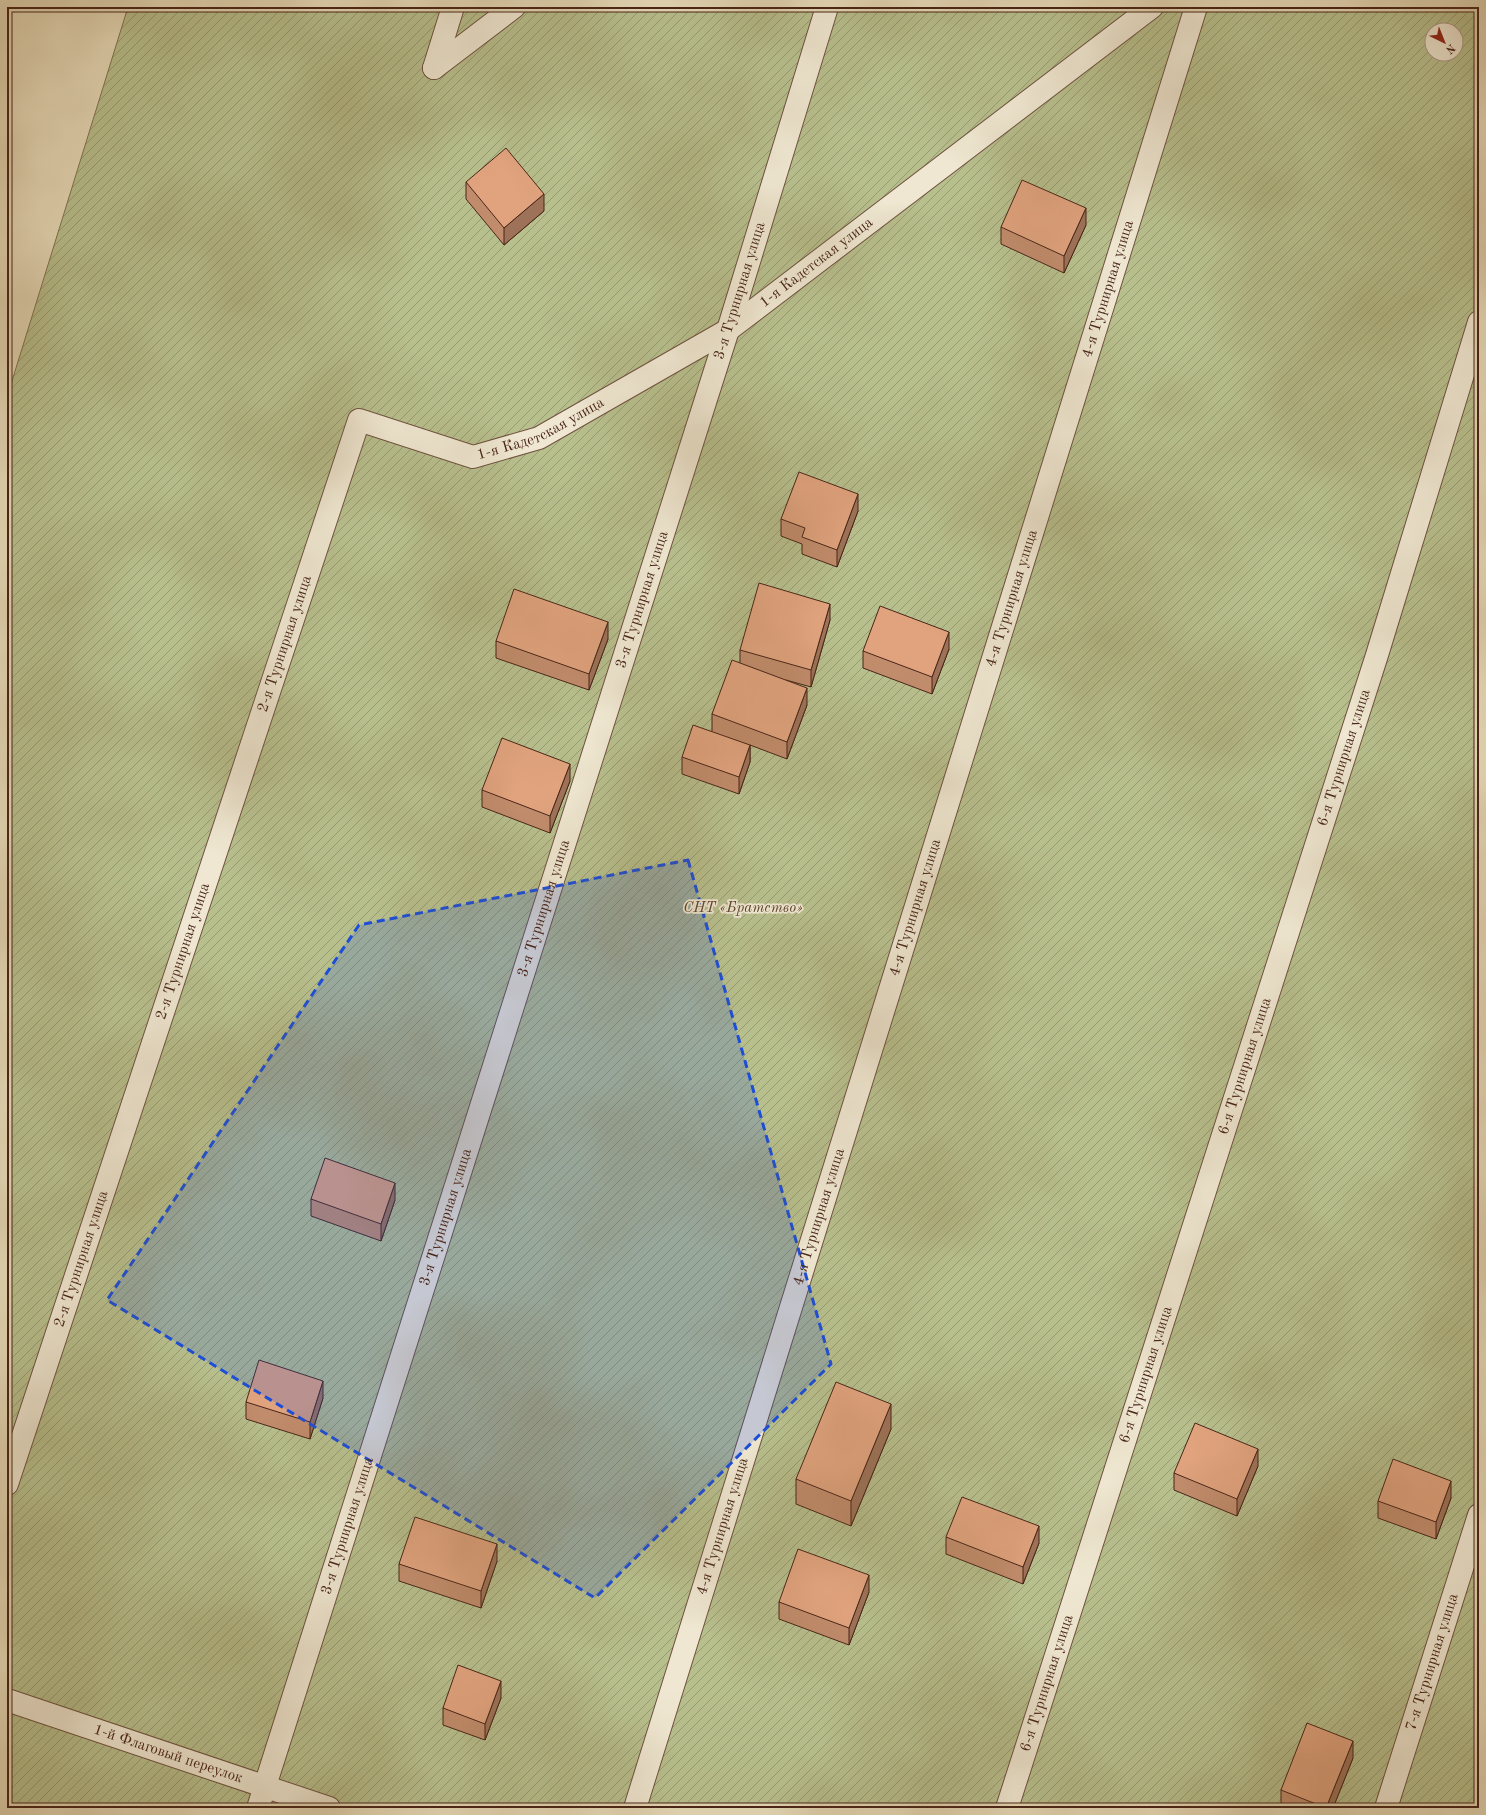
<svg xmlns="http://www.w3.org/2000/svg" width="1486" height="1815" viewBox="0 0 1486 1815" font-family="'Old Standard TT',serif">
<defs>
<pattern id="garden-furrows" width="10" height="10" patternUnits="userSpaceOnUse"><rect width="10" height="10" fill="#b7bf8d"/><path d="M-1 1l2-2M0 10L10 0M9 11l2-2" fill="none" stroke="#979b72"/></pattern>
</defs>
<rect width="100%" height="100%" fill="#e6dab8"/>
<filter id="stains"><feTurbulence type="fractalNoise" baseFrequency=".005" numOctaves="4"/><feColorMatrix values="0 0 0 0 .2 0 0 0 0 .09 0 0 0 0 .02 0 0 0 .5 -.17"/></filter>
<radialGradient id="worn" r=".72"><stop offset=".6" stop-color="#630" stop-opacity="0"/><stop offset="1" stop-color="#630" stop-opacity=".3"/></radialGradient>
<path fill="url(#garden-furrows)" stroke="#807252" fill-rule="evenodd" d="M 128,7 L 1479,7 L 1479,1808 L 7,1808 L 7,397 ZM 1432,30 L 1456,30 L 1456,54 L 1432,54 Z"/>
<g fill="none" stroke-linecap="round" stroke-linejoin="round">
<g stroke="#705240" stroke-width="24">
<g id="service">
<path d="M 434,68 L 514,7"/>
<path d="M 434,68 L 453,7"/>
<path id="s1" d="M 7,1484 L 359,420 L 473,457 L 539,438 L 728,330 L 1152,7"/>
<path id="s2" d="M 7,1700 L 329,1808"/>
<path id="s3" d="M 258,1808 L 728,330 L 827,7"/>
<path id="s4" d="M 635,1808 L 1196,7"/>
<path id="s5" d="M 1007,1808 L 1377,655 L 1479,322"/>
<path id="s6" d="M 1386,1808 L 1479,1515"/>
</g>
</g>
<use href="#service" stroke="#efe7d1" stroke-width="22"/>
</g>
<g fill="#c18c6c" stroke="#492518">
<path d="M 466,182 L 544,211 L 504,245 L 466,199 Z"/>
<path d="M 1086,225 L 1064,273 L 1001,244 L 1001,227 Z"/>
<path d="M 858,511 L 837,567 L 802,554 L 802,544 L 781,536 L 781,519 Z"/>
<path d="M 830,620 L 811,687 L 786,680 L 807,705 L 787,759 L 750,745 L 750,762 L 739,794 L 682,774 L 682,757 L 712,731 L 712,714 L 740,663 L 740,650 Z"/>
<path d="M 608,639 L 589,690 L 496,658 L 496,641 Z"/>
<path d="M 949,649 L 932,694 L 863,668 L 863,651 Z"/>
<path d="M 570,781 L 550,833 L 482,807 L 482,790 Z"/>
<path d="M 311,1199 L 395,1200 L 381,1241 L 311,1216 Z"/>
<path d="M 323,1398 L 310,1439 L 246,1419 L 246,1402 Z"/>
<path d="M 891,1429 L 851,1526 L 796,1504 L 796,1479 Z"/>
<path d="M 1258,1466 L 1237,1516 L 1174,1490 L 1174,1473 Z"/>
<path d="M 1451,1498 L 1436,1539 L 1378,1518 L 1378,1501 Z"/>
<path d="M 946,1537 L 1039,1543 L 1023,1584 L 946,1554 Z"/>
<path d="M 497,1561 L 481,1608 L 399,1581 L 399,1564 Z"/>
<path d="M 869,1592 L 849,1645 L 779,1619 L 779,1602 Z"/>
<path d="M 501,1698 L 485,1740 L 443,1725 L 443,1708 Z"/>
<path d="M 1353,1758 L 1333,1808 L 1284,1808 L 1281,1807 L 1281,1790 Z"/>
</g>
<g fill="#9d7258" stroke="#492518">
<path d="M 544,194 L 544,211 L 504,245 L 504,228 Z"/>
<path d="M 1086,208 L 1086,225 L 1064,273 L 1064,256 Z"/>
<path d="M 858,494 L 858,511 L 837,567 L 837,550 Z"/>
<path d="M 830,604 L 830,620 L 811,687 L 811,670 Z"/>
<path d="M 608,622 L 608,639 L 589,690 L 589,674 Z"/>
<path d="M 949,632 L 949,649 L 932,694 L 932,677 Z"/>
<path d="M 807,688 L 807,705 L 787,759 L 787,742 Z"/>
<path d="M 750,745 L 750,762 L 739,794 L 739,777 Z"/>
<path d="M 570,764 L 570,781 L 550,833 L 550,816 Z"/>
<path d="M 395,1183 L 395,1200 L 381,1241 L 381,1224 Z"/>
<path d="M 323,1381 L 323,1398 L 310,1439 L 310,1422 Z"/>
<path d="M 891,1404 L 891,1429 L 851,1526 L 851,1501 Z"/>
<path d="M 1258,1449 L 1258,1466 L 1237,1516 L 1237,1499 Z"/>
<path d="M 1451,1481 L 1451,1498 L 1436,1539 L 1436,1522 Z"/>
<path d="M 1039,1526 L 1039,1543 L 1023,1584 L 1023,1567 Z"/>
<path d="M 497,1544 L 497,1561 L 481,1608 L 481,1591 Z"/>
<path d="M 869,1575 L 869,1592 L 849,1645 L 849,1628 Z"/>
<path d="M 501,1681 L 501,1698 L 485,1740 L 485,1724 Z"/>
<path d="M 1353,1741 L 1353,1758 L 1333,1808 L 1326,1808 Z"/>
<path d="M 8,1742 L 8,1759 L 7,1762 L 7,1745 Z"/>
</g>
<g fill="#e0a37e" stroke="#492518">
<path d="M 506,148 L 544,194 L 504,228 L 466,182 Z"/>
<path d="M 1022,180 L 1086,208 L 1064,256 L 1001,227 Z"/>
<path d="M 799,472 L 858,494 L 837,550 L 802,537 L 805,528 L 781,519 Z"/>
<path d="M 759,583 L 830,604 L 811,670 L 740,650 Z"/>
<path d="M 514,589 L 608,622 L 589,674 L 496,641 Z"/>
<path d="M 880,606 L 949,632 L 932,677 L 863,651 Z"/>
<path d="M 732,660 L 807,688 L 787,742 L 712,714 Z"/>
<path d="M 693,725 L 750,745 L 739,777 L 682,757 Z"/>
<path d="M 502,738 L 570,764 L 550,816 L 482,790 Z"/>
<path d="M 325,1158 L 395,1183 L 381,1224 L 311,1199 Z"/>
<path d="M 259,1360 L 323,1381 L 310,1422 L 246,1402 Z"/>
<path d="M 836,1382 L 891,1404 L 851,1501 L 796,1479 Z"/>
<path d="M 1195,1423 L 1258,1449 L 1237,1499 L 1174,1473 Z"/>
<path d="M 1393,1459 L 1451,1481 L 1436,1522 L 1378,1501 Z"/>
<path d="M 962,1497 L 1039,1526 L 1023,1567 L 946,1537 Z"/>
<path d="M 415,1517 L 497,1544 L 481,1591 L 399,1564 Z"/>
<path d="M 798,1549 L 869,1575 L 849,1628 L 779,1602 Z"/>
<path d="M 458,1665 L 501,1681 L 485,1724 L 443,1708 Z"/>
<path d="M 1307,1723 L 1353,1741 L 1326,1808 L 1281,1790 Z"/>
</g>
<path fill="#1d4ed8" fill-opacity="0.2" stroke="#1d4ed8" stroke-width="3" stroke-dasharray="8 5" stroke-linejoin="round" d="M 688,860 L 831,1364 L 595,1598 L 107,1300 L 359,925 Z"/>
<g text-anchor="middle" dominant-baseline="central" stroke-width="3.5" stroke-linejoin="round" paint-order="stroke">
<g font-size="15" fill="#492518" stroke="#efe7d1">
<text stroke="none"><textPath href="#s1" startOffset="1638">1-я Кадетская улица</textPath></text>
<text stroke="none"><textPath href="#s4" startOffset="1591">4-я Турнирная улица</textPath></text>
<text stroke="none"><textPath href="#s3" startOffset="1592">3-я Турнирная улица</textPath></text>
<text stroke="none"><textPath href="#s1" startOffset="1314">1-я Кадетская улица</textPath></text>
<text stroke="none"><textPath href="#s4" startOffset="1267">4-я Турнирная улица</textPath></text>
<text stroke="none"><textPath href="#s3" startOffset="1268">3-я Турнирная улица</textPath></text>
<text stroke="none"><textPath href="#s1" startOffset="885">2-я Турнирная улица</textPath></text>
<text stroke="none"><textPath href="#s5" startOffset="1103">6-я Турнирная улица</textPath></text>
<text stroke="none"><textPath href="#s3" startOffset="944">3-я Турнирная улица</textPath></text>
<text stroke="none"><textPath href="#s4" startOffset="943">4-я Турнирная улица</textPath></text>
<text stroke="none"><textPath href="#s1" startOffset="561">2-я Турнирная улица</textPath></text>
<text stroke="none"><textPath href="#s5" startOffset="779">6-я Турнирная улица</textPath></text>
<text stroke="none"><textPath href="#s3" startOffset="620">3-я Турнирная улица</textPath></text>
<text stroke="none"><textPath href="#s4" startOffset="619">4-я Турнирная улица</textPath></text>
<text stroke="none"><textPath href="#s1" startOffset="237">2-я Турнирная улица</textPath></text>
<text stroke="none"><textPath href="#s5" startOffset="455">6-я Турнирная улица</textPath></text>
<text stroke="none"><textPath href="#s3" startOffset="296">3-я Турнирная улица</textPath></text>
<text stroke="none"><textPath href="#s4" startOffset="295">4-я Турнирная улица</textPath></text>
<text stroke="none"><textPath href="#s6" startOffset="153">7-я Турнирная улица</textPath></text>
<text stroke="none"><textPath href="#s5" startOffset="131">6-я Турнирная улица</textPath></text>
<text stroke="none"><textPath href="#s2" startOffset="170">1-й Флаговый переулок</textPath></text>
</g>
<g font-size="15" font-style="italic" fill="#5f442f" stroke="#efe7d1">
<text x="743" y="908">СНТ «Братство»</text>
</g>
</g>
<rect width="1486" height="1815" fill="none" stroke="#e6dab8" stroke-width="24"/>
<rect x="8" y="8" width="1470" height="1799" fill="none" stroke="#492518" stroke-width="2"/>
<rect x="12" y="12" width="1462" height="1791" fill="none" stroke="#492518"/>
<g transform="translate(1444 42) rotate(137)"><circle r="19" fill="#efe7d1" stroke="#ad9987"/>
<path d="M0-3L7 15L0 10L-7 15Z" fill="#8f2418"/>
<text y="-6" font-size="11" font-weight="bold" text-anchor="middle" fill="#492518">N</text>
</g>
<rect width="100%" height="100%" filter="url(#stains)"/>
<rect width="100%" height="100%" fill="url(#worn)"/>
</svg>
